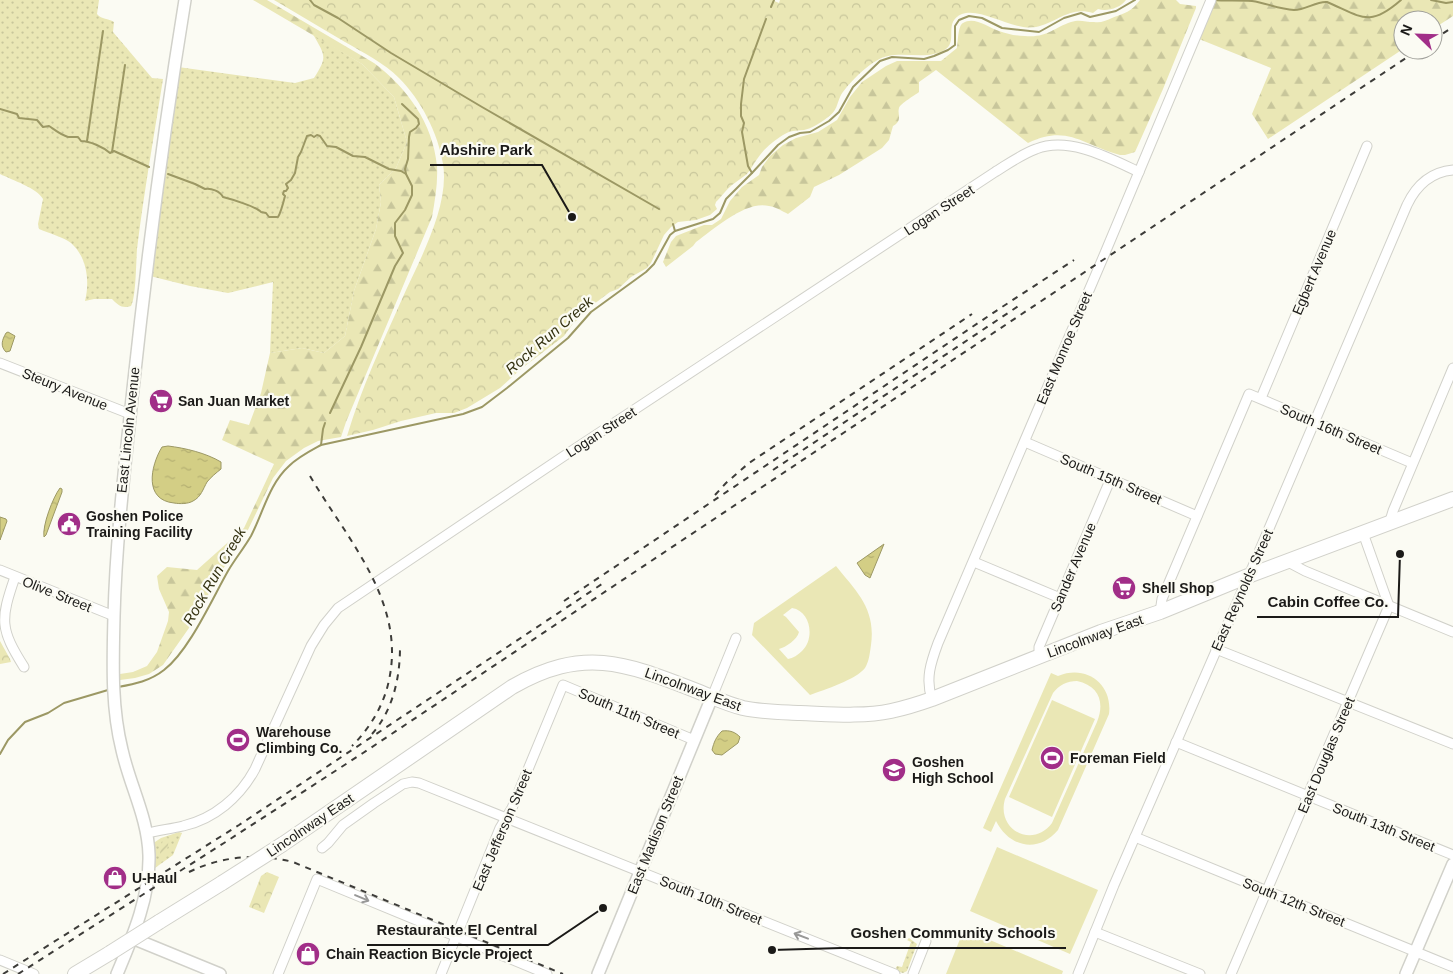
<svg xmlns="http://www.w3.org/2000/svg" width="1453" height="974" viewBox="0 0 1453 974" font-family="Helvetica,sans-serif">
<defs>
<pattern id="grass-dots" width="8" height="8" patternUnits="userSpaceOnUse" patternTransform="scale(1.25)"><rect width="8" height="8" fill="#eae7b5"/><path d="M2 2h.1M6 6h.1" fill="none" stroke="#c8c69b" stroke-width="1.8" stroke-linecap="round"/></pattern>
<pattern id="forest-firs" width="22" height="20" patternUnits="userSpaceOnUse" patternTransform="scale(1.25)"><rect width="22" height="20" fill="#eae7b5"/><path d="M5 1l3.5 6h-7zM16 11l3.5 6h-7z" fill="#c8c69b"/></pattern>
<pattern id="park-crowns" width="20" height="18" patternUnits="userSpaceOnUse" patternTransform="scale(1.25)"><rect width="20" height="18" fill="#eae7b5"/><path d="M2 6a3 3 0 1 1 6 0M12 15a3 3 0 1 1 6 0" fill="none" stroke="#c8c69b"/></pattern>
<pattern id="garden-furrows" width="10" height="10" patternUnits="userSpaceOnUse" patternTransform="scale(1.25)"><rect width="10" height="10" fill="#eae7b5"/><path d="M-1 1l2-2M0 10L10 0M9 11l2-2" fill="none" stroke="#c8c69b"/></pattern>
<pattern id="water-ripples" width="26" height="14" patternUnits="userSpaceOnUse" patternTransform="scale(1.25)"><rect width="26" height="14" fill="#d3ce85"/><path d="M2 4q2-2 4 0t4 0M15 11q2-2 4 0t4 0" fill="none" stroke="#b5b072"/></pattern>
</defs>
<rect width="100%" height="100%" fill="#fbfbf3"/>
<g fill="url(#grass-dots)">
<path d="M 0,0 L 99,0 L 97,14 C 102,20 108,18 114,22 L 113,32 L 152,78 L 163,79 C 154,136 144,192 137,249 C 136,262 136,298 131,306 C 122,309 118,305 112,299 L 94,299 L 85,301 C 90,281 87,257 71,243 C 63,237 48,233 39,229 L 38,224 L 43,199 C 37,188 12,180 0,174 Z"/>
<path d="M 313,34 L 362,64 L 394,97 L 407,142 L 396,168 L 379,185 L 381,202 L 376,229 L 354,291 L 345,336 L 324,353 L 302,348 L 270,353 L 273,282 L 228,293 L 190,286 L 150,276 L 178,67 L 295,83 L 314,78 C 328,56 325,56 313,34 Z"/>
<path d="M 179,832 L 182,833 L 173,855 L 155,868 L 155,842 L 161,838 Z"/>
<path d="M 909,938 L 917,944 L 907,971 L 903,973 L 897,971 L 896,968 L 897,966 L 902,967 L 911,942 L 907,940 Z"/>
</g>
<g fill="url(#forest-firs)">
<path d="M 253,0 L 267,0 L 374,63 C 407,88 433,123 437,166 C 438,183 435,200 432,217 L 346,422 L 341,437 L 318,441 L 304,448 L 286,461 L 273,478 L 246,534 L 226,564 L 189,628 L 163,665 L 149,674 L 135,678 L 120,680 L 120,674 L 133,672 L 147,666 L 157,652 L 168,621 L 169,612 L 159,589 L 157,576 L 167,567 L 197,570 L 244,528 L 274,464 L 222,440 L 230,420 L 249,425 L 261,393 L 270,353 L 302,348 L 324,353 L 345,336 L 354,291 L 376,229 L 381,202 L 379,185 L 396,168 L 407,142 L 394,97 L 362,64 Z"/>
<path d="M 1140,0 L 1176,0 L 1180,4 L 1196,6 L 1196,8 L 1163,89 L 1135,152 L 1125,155 L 1120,155 C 1082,145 1068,124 1028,143 L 936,70 L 919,82 L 919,92 C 915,95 900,104 899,108 C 897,115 903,120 893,126 L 889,140 L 882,148 L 839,175 L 814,187 L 810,197 L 788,214 C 782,211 776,207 769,206 C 746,200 714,229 696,242 L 693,246 L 666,267 L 663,262 L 671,242 L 676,236 L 704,225 L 712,225 L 721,219 L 730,201 L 742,187 L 759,175 L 762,167 L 770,156 L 783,145 L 796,138 L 818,132 L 837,120 L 850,97 L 862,82 L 886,66 L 897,61 L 941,61 L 957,48 C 958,42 958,25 963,23 C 974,16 988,27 999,31 C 1007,34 1016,36 1025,36 C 1047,38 1053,28 1071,22 C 1080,19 1085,22 1094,22 C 1101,23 1105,21 1112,18 C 1125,13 1131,12 1140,0 Z"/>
<path d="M 1216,0 L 1453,0 L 1453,16 L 1433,29 L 1433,20 L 1403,20 L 1403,49 L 1268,139 L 1252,114 L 1271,68 L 1199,39 Z"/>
</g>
<g fill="url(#park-crowns)">
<path d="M 274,0 L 772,0 L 779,3 L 780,0 L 1126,0 C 1120,8 1107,12 1098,9 L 1093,13 C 1069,6 1057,23 1036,27 C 1012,31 982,7 962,14 C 943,22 958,40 946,49 C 925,63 897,47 876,61 C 865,67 847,85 841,95 C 836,105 838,110 828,117 C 822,122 811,129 804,130 C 795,131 791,130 783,135 C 775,140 765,148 760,155 C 755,161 752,168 747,174 C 742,178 737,181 732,185 C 726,190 721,197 716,202 L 715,205 L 717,209 L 710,215 L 696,220 L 678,222 L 671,227 L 664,235 L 651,263 L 647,268 L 631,277 L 618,289 L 610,292 L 590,307 L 572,325 L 564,336 L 521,369 L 500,388 L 467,408 L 454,413 L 436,413 L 401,421 L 373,430 L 347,436 C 361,389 382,344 402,299 C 419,261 450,206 443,164 C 438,133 421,100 399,78 C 384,63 364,53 345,42 C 321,28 298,14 274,0 Z"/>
<path d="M 0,641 L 10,659 L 11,662 L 0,664 Z"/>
<path d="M 267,872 L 279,877 L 264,913 L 249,907 L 261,876 Z"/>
</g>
<path fill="url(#garden-furrows)" d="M 167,837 C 170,841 167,851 165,856 L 161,857 L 160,853 L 163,839 Z"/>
<g fill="#eae7b5" fill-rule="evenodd">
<path d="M 836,566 C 857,592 876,609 871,645 C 870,652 869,662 865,668 C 857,679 824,690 810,695 L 752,635 L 754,623 ZM 792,608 C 811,611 815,639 802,651 C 798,655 793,658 788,659 L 779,649 C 786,647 797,640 799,632 L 786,617 L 783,615 Z"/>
<path d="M 1051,673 L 1058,676 C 1086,664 1113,684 1109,714 L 1058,830 C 1038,854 1009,847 996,821 L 991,832 L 983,828 ZM 1077,681 C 1099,686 1105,702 1097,722 L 1052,823 C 1033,849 996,830 1005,799 L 1053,693 C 1059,685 1067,681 1077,681 Z"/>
<path d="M 1052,700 L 1095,719 L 1052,817 L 1009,797 Z"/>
<path d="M 997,847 L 1098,890 L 1070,954 L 970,911 Z"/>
<path d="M 964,929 L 1063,971 L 1062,974 L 946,974 Z"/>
</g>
<g fill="url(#water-ripples)" stroke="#9c9864">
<path d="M 8,332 L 15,336 L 10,351 L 6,352 C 0,346 2,340 6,333 Z"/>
<path d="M 168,446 C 185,448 206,453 221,462 L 221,469 C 216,473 211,477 207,482 C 203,489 201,497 193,501 C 188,504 180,504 174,503 C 144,500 150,467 162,447 Z"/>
<path d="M 60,488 L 62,489 L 62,492 L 46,535 L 44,537 C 42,526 53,497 60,488 Z"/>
<path d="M 0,517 L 6,519 L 7,521 L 0,540 Z"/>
<path d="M 884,544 L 870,578 L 865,575 L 857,563 Z"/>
<path d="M 722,731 C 730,730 735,732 740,737 L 738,743 L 722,755 L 715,754 L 712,750 C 714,742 716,737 722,731 Z"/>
</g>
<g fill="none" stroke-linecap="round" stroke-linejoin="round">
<g stroke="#9c9864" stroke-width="2">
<path d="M 310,0 L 314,5 L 338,18 L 391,53 L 482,107 L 659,209"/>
<path d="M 1213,0 C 1226,1 1239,0 1252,1 C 1266,3 1279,9 1294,10 C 1306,10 1316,1 1327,2 C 1362,17 1369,28 1401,0"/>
<path d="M 1431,0 L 1446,3 L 1453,2"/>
<path d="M 771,7 L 774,0"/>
<path d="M 402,104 L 418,119 L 419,124 L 416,128 L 410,132 L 409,137 L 408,159 L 405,169 L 406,174"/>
<path d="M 0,109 L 17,114 L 19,118 L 37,120 L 43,127 L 49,126 C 55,130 61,135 68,137 C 72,137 75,137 78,137 L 81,141 C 90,141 103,147 110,153 L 114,151 L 149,167"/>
<path d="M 87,141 L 103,31"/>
<path d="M 112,152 L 125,65"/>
<path d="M 752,173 L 748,166 L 742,132 L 744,123 L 741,116 L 741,104 L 744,79 L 766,19"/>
<path d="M 168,174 L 195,184 L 205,189 C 211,188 220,191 223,197 C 231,199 257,207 261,212 L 266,213 L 269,217 L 278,217 C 280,214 284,200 285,196 L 283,194 L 284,191 L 286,191 L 288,188 L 286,184 L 291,180 L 295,173 L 298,157 L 301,152 L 307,136 L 311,135 L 314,137 L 317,135 L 320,136 L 327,146 L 336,147 L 353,156 L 365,157 L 389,169 L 401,171 L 406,174 L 412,186 L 412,195 L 405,210 L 395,223 L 395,236 L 403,253 L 395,266 L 361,347 L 330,413"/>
<path d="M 673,224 L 675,231"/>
<path d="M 321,445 L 323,429 L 325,423"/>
<path d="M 118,687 C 135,684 150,681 164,670 C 189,651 212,599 228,571 C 235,559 244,548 251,536 C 263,513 269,484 289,466 C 298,457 310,451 321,445 L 463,414 L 482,407 L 507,388 L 568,338 L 591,312 L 646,272 L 654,264 L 670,235 L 675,231 L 713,219 L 720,213 L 726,199 L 752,173 L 778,145 L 789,137 L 800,133 L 810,132 L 829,121 L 839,112 L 853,87 L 880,61 L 892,57 L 924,59 L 934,56 L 948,50 L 955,45 L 955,26 L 959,20 L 969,16 L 982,18 L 1002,28 L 1039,32 L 1064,18 L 1081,13 L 1090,17 L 1116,11 L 1135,0"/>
<path d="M 0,754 L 8,740 L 25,722 L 48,713 L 64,703 L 108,690"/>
</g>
<g stroke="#d1d1ca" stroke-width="11">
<g id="minor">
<path d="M 0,363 L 130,414"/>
<path d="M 1261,398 L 1367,146"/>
<path d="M 1025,442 L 1197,516"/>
<path d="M 1389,524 L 1393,511 L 1453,368"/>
<path d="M 974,562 L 1060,598"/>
<path d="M 1288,562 L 1305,571 L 1453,632"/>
<path d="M 0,570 L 114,616"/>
<path d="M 15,577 C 0,620 0,629 24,667"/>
<path d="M 1160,612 L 1162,599 L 1249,394 L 1412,463"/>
<path d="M 1216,649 L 1453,744"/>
<path d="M 1039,657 L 1039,647 L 1111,478"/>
<path d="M 712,697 L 736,638"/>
<path d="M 932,699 C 925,679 931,662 938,643 L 1105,253 L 1211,0"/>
<path d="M 1176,742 L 1453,855"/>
<path d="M 148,833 C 159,830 171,829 183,826 C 214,819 240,797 255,769 L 311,646 L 324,625 L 338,608 L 564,456 L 995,172 C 1008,164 1022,154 1036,149 C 1069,136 1109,158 1139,172"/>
<path d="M 1135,837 L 1453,967"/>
<path d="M 322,848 L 328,843 L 343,825 L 374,803 L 403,784 L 412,782 L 419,783 L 895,974"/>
<path d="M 1095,932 L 1200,974"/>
<path d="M 0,960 L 34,974"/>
<path d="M 278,974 L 317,879 L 547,974"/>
<path d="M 441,974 L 500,828 L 512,808 L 563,685 L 694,740"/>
<path d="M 913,974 L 926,941"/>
<path d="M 1078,974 L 1114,885 L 1253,566 L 1407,205 C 1416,186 1431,172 1453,170"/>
<path d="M 1231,974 L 1389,606 L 1363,533"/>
</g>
</g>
<g stroke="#d1d1ca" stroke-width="14">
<g id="major">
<path d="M 132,938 L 220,974"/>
<path d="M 117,974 C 133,936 150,897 149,855 C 148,818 130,786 122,750 C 111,706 113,661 114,616 C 116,540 125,465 133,389 C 147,259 164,129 185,0"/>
<path d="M 598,974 L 712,697"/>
<path d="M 1406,974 L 1453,864"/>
</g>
</g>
<g stroke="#d1d1ca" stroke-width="16">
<g id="highway">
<path d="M 283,844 L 512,687 C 584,646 625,663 697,691 C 712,697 727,704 743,708 C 762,712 781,712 800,713 C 830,714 862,717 891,711 C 905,708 918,704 932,699 L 1101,632 L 1160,612 L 1248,576 L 1453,499"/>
<path d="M 159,922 L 222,883"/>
<path d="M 75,974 L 110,953"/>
</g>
</g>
<use href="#minor" stroke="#fff" stroke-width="9"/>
<use href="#major" stroke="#fff" stroke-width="11"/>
<use href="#highway" stroke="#fff" stroke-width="14"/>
<g stroke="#3d3c39" stroke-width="2" stroke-dasharray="6 6" stroke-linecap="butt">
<path d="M 1433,40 L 1453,27"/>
<path d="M 773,470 L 1020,305"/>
<path d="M 310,476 C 347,539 406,602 389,680 C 384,705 370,728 352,746"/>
<path d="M 715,495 L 726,483 L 749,463 L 972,314"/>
<path d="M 564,601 L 999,309 L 1074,260"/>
<path d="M 372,734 C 393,710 400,678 400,647"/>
<path d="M 189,872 C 222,856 258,853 293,862 L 563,974"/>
<path d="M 3,974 L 239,825 L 602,584"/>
<path d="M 18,974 L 224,843 L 363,753 L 1418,50"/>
</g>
<g stroke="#d1d1ca" stroke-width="16" stroke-linecap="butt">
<g id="highway-bridge">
<path d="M 222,883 L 283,844"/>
<path d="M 110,953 L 159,922"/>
</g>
</g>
<use href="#highway-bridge" stroke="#fff" stroke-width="14"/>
</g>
<defs><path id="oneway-shaft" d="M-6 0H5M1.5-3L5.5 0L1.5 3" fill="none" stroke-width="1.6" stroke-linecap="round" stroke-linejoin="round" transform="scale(1.25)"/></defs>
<g stroke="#989897">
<use href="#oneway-shaft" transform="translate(362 898) rotate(23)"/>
<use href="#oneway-shaft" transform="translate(801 936) rotate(-159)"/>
</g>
<defs>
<g id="supermarket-disc" transform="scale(1.25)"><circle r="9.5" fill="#a12e88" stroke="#fbfbf3"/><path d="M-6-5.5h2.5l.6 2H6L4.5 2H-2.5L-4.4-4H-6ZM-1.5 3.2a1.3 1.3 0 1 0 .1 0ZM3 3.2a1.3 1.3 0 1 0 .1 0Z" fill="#fff"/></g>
<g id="civic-disc" transform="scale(1.25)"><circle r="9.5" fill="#a12e88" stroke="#fbfbf3"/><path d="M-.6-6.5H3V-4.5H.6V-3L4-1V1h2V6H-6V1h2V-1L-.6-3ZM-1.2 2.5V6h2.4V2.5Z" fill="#fff"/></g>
<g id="stadium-disc" transform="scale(1.25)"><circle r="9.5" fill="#a12e88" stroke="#fbfbf3"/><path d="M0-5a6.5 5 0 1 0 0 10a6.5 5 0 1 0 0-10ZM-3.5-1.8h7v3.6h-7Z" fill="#fff"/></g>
<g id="school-disc" transform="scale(1.25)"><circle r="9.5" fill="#a12e88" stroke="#fbfbf3"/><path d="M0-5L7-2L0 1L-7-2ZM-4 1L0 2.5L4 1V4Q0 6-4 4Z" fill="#fff"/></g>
<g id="shop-disc" transform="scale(1.25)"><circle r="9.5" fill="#a12e88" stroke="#fbfbf3"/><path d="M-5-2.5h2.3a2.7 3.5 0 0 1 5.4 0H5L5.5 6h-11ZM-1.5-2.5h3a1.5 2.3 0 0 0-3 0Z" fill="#fff"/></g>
</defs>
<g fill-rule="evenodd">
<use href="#supermarket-disc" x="161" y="401"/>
<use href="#civic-disc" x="69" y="524"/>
<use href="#supermarket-disc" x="1124" y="588"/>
<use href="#stadium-disc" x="238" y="740"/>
<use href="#stadium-disc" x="1052" y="758"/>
<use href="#school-disc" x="894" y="770"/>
<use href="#shop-disc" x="115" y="878"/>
<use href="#shop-disc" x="308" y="954"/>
</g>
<g text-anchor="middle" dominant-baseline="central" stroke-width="4.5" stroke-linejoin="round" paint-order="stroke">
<g font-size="14" fill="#1b1a18" stroke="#fbfbf3">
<text transform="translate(939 210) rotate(-33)">Logan Street</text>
<text transform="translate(1314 272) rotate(-67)">Egbert Avenue</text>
<text transform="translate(1064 348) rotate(-67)">East Monroe Street</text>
<text transform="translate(65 389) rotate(22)">Steury Avenue</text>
<text transform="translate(1331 429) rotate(23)">South 16th Street</text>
<text transform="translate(128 430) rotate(-84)">East Lincoln Avenue</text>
<text transform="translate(601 432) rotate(-33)">Logan Street</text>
<text transform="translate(1111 479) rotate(23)">South 15th Street</text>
<text transform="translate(1073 567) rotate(-67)">Sander Avenue</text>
<text transform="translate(1242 590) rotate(-66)">East Reynolds Street</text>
<text transform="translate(57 594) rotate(22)">Olive Street</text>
<text transform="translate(1095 636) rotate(-20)">Lincolnway East</text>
<text transform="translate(693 689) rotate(20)">Lincolnway East</text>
<text transform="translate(629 713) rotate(23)">South 11th Street</text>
<text transform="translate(1326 755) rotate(-67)">East Douglas Street</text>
<text transform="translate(310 825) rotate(-34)">Lincolnway East</text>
<text transform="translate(1384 827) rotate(22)">South 13th Street</text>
<text transform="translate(502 830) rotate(-67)">East Jefferson Street</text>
<text transform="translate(655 835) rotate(-68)">East Madison Street</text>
<text transform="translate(711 900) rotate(22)">South 10th Street</text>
<text transform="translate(1294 902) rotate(22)">South 12th Street</text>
</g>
<g font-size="14" font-weight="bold" fill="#1b1a18" stroke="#fbfbf3" text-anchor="start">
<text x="178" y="401">San Juan Market</text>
<text x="86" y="516">Goshen Police<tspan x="86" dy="16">Training Facility</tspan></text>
<text x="1142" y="588">Shell Shop</text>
<text x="256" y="732">Warehouse<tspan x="256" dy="16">Climbing Co.</tspan></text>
<text x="1070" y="758">Foreman Field</text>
<text x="912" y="762">Goshen<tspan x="912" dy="16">High School</tspan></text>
<text x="132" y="878">U-Haul</text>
<text x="326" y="954">Chain Reaction Bicycle Project</text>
</g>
<g font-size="15" font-style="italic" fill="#333110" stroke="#fbfbf3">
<text transform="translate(549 335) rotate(-41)">Rock Run Creek</text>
<text transform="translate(214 576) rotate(-60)">Rock Run Creek</text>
</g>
</g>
<path fill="none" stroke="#1b1a18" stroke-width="2" d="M572 217L542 165H430M1400 554L1398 617H1257M603 908L548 945H367M772 950L841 948H1066"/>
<g fill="#1b1a18" stroke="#fbfbf3" stroke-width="2">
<circle cx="572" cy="217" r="5"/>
<circle cx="1400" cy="554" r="5"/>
<circle cx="603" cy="908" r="5"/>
<circle cx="772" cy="950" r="5"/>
</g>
<g font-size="15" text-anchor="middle" font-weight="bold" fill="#1b1a18" stroke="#fbfbf3" stroke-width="4.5" stroke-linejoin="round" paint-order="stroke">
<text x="486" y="155">Abshire Park</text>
<text x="1328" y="607">Cabin Coffee Co.</text>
<text x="457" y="935">Restaurante El Central</text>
<text x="953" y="938">Goshen Community Schools</text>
</g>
<g transform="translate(1418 35) rotate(293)"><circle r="24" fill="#fbfbf3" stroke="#a1a19b"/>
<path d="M0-4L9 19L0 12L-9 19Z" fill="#a12e88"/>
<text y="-8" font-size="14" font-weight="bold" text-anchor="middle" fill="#1b1a18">N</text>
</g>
</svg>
